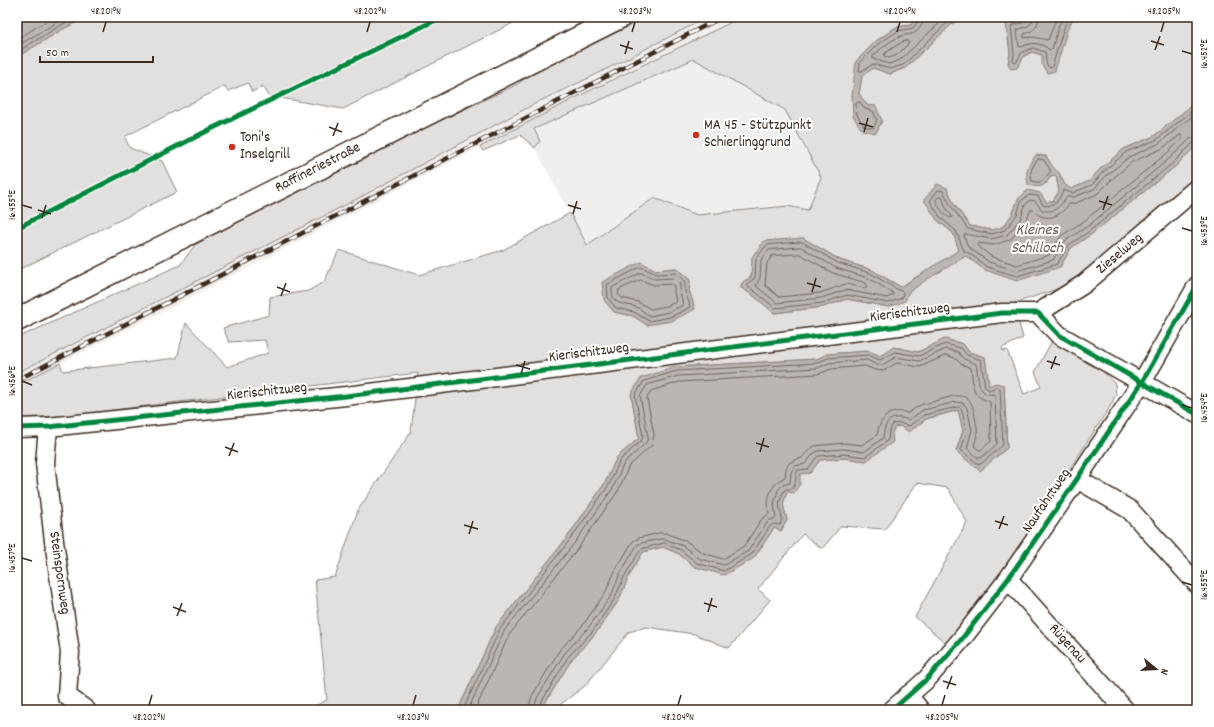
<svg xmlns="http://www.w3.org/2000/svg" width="1214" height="727" viewBox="0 0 1214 727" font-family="Dekko,sans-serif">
<rect width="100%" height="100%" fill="#fff"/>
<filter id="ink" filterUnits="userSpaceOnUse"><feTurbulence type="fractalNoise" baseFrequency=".025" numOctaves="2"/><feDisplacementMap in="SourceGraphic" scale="8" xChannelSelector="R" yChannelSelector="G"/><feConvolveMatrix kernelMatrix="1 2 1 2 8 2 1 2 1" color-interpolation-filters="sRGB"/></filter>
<g filter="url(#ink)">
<g fill="#f1efee">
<path d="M 708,17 L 742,17 L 579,96 L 387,195 L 192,297 L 17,385 L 17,373 L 540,101 L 591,77 Z"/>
<path d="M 694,59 L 785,110 L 821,177 L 808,211 L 788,206 L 697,215 L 654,198 L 586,245 L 535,148 L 540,141 L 534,129 Z"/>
</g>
<g fill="#e2e0de" stroke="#8e857e" fill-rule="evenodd">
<path d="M 87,17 L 525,17 L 343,109 L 269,96 L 263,86 L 252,92 L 248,83 L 228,91 L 225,86 L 126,136 L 125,138 L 130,148 L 162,161 L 177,192 L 20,269 L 17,281 L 17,57 L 63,29 Z"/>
<path d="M 647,17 L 708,17 L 591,77 L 540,101 L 357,199 L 17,373 L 17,338 L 180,265 L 195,245 L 291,191 L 518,84 L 529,75 Z"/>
<path d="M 742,17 L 916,17 L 911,25 L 896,27 L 876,41 L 852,96 L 867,105 L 859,94 L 862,76 L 873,68 L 890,74 L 905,68 L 952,24 L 964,17 L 1031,17 L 1006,22 L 1010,53 L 1008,64 L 1032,52 L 1042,55 L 1068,28 L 1074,17 L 1197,17 L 1197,102 L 1192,105 L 1154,136 L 1124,149 L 1099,170 L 1090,181 L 1071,189 L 1065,185 L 1059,173 L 1052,166 L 1046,156 L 1046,184 L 1050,177 L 1056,176 L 1059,191 L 1053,201 L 1049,201 L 1047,203 L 1018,199 C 1014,212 1008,228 993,230 C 986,230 977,227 970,226 L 954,204 L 947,188 L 937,220 L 953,233 L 959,250 L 942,262 L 966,256 L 985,270 L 1060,267 L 1071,248 L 1093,233 L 1177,165 L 1197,145 L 1197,179 L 1079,278 L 1057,289 L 1015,303 L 1019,323 L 1023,338 L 1002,348 L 1003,351 L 1007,350 L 1024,394 L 1041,387 L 1035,372 L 1053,339 L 1097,365 L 1115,384 L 1116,394 L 1111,405 L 1003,572 L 947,644 L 915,617 L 967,522 L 948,488 L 917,483 L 885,529 L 841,526 L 822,549 L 803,534 L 758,589 L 770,600 L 729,648 L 694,634 L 646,627 L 629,632 L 586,685 L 553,710 L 543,710 L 545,703 L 572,659 L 595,634 L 619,600 L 628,578 L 643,552 L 663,547 L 679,554 L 695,567 L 754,557 L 774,528 L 781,531 L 787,520 L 783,504 L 787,492 L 800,473 L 810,473 L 820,460 L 844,458 L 866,461 L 892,433 L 895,427 L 900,426 L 909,431 L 926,419 L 959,410 L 963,431 L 956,451 L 980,470 L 1007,448 L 1004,385 L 989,386 L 985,357 L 969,352 L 963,344 L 945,339 L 918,352 L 894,347 L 880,356 L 869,351 L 827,354 L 817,359 L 676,367 L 631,394 L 639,438 L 617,457 L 605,483 L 566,539 L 496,627 L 458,710 L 306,710 L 327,700 L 315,580 L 335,577 L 358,510 L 411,432 L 418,373 L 63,416 L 17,418 L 17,385 L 60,363 L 63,371 L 177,358 L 186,323 L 227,367 L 268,353 L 265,340 L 229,342 L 223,328 L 269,315 L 270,297 L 308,291 L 324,282 L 339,250 L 419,275 L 503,250 L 570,213 L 587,245 L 654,198 L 697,215 L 788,206 L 808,210 L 821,177 L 785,110 L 694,59 L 534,129 L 540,141 L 535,148 L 520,135 L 483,151 L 480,147 L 579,96 ZM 803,238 L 840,260 L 872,270 L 901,287 L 919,275 L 908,293 L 889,307 L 847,299 L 823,307 L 775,313 L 754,296 L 740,287 L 743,282 L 751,277 ZM 676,268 L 690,280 L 689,290 L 695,309 L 647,325 L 633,316 L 614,312 L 656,270 Z"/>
</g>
<g fill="#bcb6b3" stroke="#887e77">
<path d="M 17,17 L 87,17 L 63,29 L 17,57 Z"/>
<path d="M 916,17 L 964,17 L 952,24 L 905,68 L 890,74 L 873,68 L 862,76 L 859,94 L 867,105 L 876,106 L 882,121 L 876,133 L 862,130 L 853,116 L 852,96 L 856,61 L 876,41 L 897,27 L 911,25 Z"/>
<path d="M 1031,17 L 1074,17 L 1068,28 L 1055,71 L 1047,73 L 1042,65 L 1042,55 L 1032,52 L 1025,55 L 1017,68 L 1011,69 L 1008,64 L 1010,53 L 1006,22 Z"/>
<path d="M 1197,102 L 1197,145 L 1177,165 L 1093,233 L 1071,248 L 1060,267 L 1017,281 L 985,270 L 966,256 L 926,280 L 908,293 L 905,301 L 889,307 L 847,299 L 823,307 L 774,313 L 754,296 L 740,287 L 743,282 L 751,277 L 752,257 L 764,241 L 803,238 L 840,260 L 872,270 L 901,287 L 959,250 L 953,233 L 937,220 L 924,200 L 937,184 L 947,188 L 954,204 L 970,226 L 992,230 L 1003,227 L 1013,213 L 1018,199 L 1028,190 L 1040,193 L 1047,203 L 1049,201 L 1053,201 L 1059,191 L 1056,176 L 1050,177 C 1043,189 1040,187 1028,185 C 1025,169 1027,167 1036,155 L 1046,156 L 1052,166 L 1059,173 L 1065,185 L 1071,189 L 1090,181 L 1099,170 L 1124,149 L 1154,136 L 1192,105 Z"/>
<path d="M 641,262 L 656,270 L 676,268 L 690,280 L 689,290 L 695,309 L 672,321 L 647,325 L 633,316 L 614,312 L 604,300 L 602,282 Z"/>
<path d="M 945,339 L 963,344 L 969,352 L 985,357 L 989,386 L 995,383 L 1004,385 L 1007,448 L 980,471 L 956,451 L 963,431 L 958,410 L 926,419 L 909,432 L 900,426 L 895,427 L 892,433 L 893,442 L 866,461 L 844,458 L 820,460 L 810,473 L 800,474 L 800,484 L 794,493 L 787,492 L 783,504 L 787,520 L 781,531 L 774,528 L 754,558 L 724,575 L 695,567 L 679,554 L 663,547 L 643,552 L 628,578 L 619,600 L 595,634 L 572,659 L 545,703 L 543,710 L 458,710 L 496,627 L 566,539 L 605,483 L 617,457 L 639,438 L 631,394 L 641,378 L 676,367 L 817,359 L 827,354 L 869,351 L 880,356 L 894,347 L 918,352 Z"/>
</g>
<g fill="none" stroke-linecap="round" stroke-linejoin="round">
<g stroke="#6f625a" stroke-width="1">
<path d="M 919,17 L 919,20 L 913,28 L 898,31 L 878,44 L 860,62 L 859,71 L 862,71 L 873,64 L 890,69 L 903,65 L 949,21 L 956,17"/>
<path d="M 924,17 C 924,21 923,23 921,26 C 914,38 909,32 899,37 C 889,41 881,49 873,56 L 873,59 L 889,64 L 900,60 L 946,17"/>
<path d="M 1028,17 C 1027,25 1017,23 1011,26 L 1014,53 L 1013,62 L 1014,63 L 1016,63 L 1022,52 L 1033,48 L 1045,52 C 1047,58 1044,64 1050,68 L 1052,67 L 1064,27 L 1069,17"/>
<path d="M 1033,17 C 1032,28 1024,27 1017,30 L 1019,46 L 1021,47 C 1033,42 1039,42 1050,50 L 1052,49 L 1059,25 L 1064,17"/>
<path d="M 1039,17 C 1038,27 1033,32 1024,34 L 1024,38 L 1033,37 L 1048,40 L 1057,17"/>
<path d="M 17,39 L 53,17"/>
<path d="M 907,41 L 909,42 L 908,44 L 897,55 L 889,58 L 884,56 L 885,53 L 902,42 Z"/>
<path d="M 17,46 L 66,17"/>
<path d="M 17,52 L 61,25 L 78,17"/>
<path d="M 858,102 L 860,102 L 865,109 L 873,111 L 877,120 L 873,128 L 864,126 L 857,115 L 856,104 Z"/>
<path d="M 1197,107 L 1156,140 L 1126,152 L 1102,173 L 1092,185 L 1072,193 L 1064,190 L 1056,203 L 1048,206 L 1043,205 L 1038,196 L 1029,195 L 1021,201 L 1017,215 L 1005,230 L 992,234 L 968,229 L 951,206 L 943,191 L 938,190 L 930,201 L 940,217 L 956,231 L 964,251 L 969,253 L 987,267 L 1017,276 L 1057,264 L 1069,245 L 1091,230 L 1174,162 L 1193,143 L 1197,142"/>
<path d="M 1197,112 L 1158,144 L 1129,157 L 1106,176 L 1094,189 L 1074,197 L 1066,197 C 1060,206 1055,214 1042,210 L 1035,201 L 1030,200 L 1025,205 L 1021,218 L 1007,235 L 991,239 L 965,234 L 964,236 L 968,247 L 989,262 L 1017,271 L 1053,260 L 1065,241 L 1088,226 L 1170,158 L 1190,139 L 1197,137"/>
<path d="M 1181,135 L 1182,137 L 1182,139 L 1166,154 L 1084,221 L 1061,236 L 1049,255 L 1017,265 L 992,257 L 978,246 L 979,243 L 994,245 L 1011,239 L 1026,221 L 1031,209 C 1035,211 1037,215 1041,216 C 1053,221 1063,212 1069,204 L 1076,203 L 1097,194 L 1110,181 L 1132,162 L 1161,149 Z"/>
<path d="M 1038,159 L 1044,160 L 1051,171 C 1044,178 1044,185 1032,181 C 1029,172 1032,166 1038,159 Z"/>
<path d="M 939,197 L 942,197 L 946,208 L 952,216 L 951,218 C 944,216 940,208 936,202 L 936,200 Z"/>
<path d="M 802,242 L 838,263 L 870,273 L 898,290 L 902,291 L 903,293 L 902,298 L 888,303 L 847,295 L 822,303 L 775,308 L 757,293 L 747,286 L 747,284 L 755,278 L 756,258 L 767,245 Z"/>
<path d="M 801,247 L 836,268 L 868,278 L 893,293 L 893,295 L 887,298 L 846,290 L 821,298 L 777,303 L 756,286 L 760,278 L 761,260 L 769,250 Z"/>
<path d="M 800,254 L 833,273 L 866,283 L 867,286 L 865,288 L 846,284 L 820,293 L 779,297 L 765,285 L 767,263 L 772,256 Z"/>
<path d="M 641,267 L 656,274 L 676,273 L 685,282 L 685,291 L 690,306 L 689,308 L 670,317 L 649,321 L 634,312 L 616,308 L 608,298 L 607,285 Z"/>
<path d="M 641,273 L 655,279 L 674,278 L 680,284 L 680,291 L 683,305 L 669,312 L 650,316 C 645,313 641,309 636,307 C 623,303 611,306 612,288 Z"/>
<path d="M 641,280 L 654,285 L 672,284 L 674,286 L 674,292 L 676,302 L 667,306 L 651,309 L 638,302 L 622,298 L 618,294 L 619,290 Z"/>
<path d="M 463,710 L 500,629 L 569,541 L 609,485 L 620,460 L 642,440 L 643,436 L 635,395 L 644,381 L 677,371 L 817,363 L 828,358 L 868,355 L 880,360 L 895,352 L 919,356 L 945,344 L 961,348 L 967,355 L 981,360 L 985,387 L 989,390 L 996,387 L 1000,389 L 1003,445 L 981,464 L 978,464 L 961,450 L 967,432 L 962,410 L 960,407 L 957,407 L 924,415 L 909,426 L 900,423 L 893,424 L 889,432 L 888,440 L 865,457 L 844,454 L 819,456 L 816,458 L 808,469 L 798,470 C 794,476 798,481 792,489 L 786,489 L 783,492 L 779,504 L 782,519 L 780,525 L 773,524 L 770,526 L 752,554 L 724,571 L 697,563 L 681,550 L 664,543 L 641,549 L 624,577 L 615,598 L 592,632 L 568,657 L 542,701 L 539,710"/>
<path d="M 468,710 L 504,631 L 573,545 L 613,488 L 624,463 L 645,444 L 648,439 L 648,436 L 640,396 L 647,385 L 678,376 L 818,368 L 829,363 L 867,360 L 877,365 L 882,365 L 896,357 L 919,361 L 946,349 L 958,352 L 964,359 L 976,364 C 979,376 976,397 994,394 L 995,396 L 997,444 L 981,458 L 978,458 L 967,448 L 972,430 L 967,408 L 963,403 L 956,402 L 923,410 L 909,420 C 891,414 885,420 883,438 L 864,452 L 844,449 L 818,451 L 813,454 L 805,464 L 795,466 L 791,472 L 790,483 L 783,485 L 778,490 L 774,504 L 776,518 L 770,520 L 767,523 L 748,551 L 724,565 L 700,559 L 683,546 L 665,539 L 660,539 L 641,543 L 637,545 L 620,574 L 611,596 L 588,628 L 564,654 L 537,698 L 534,710"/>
<path d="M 475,710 L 509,635 L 578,548 L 618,491 L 629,466 L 652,445 L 654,435 L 647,398 L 651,391 L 679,382 L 818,374 L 831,369 L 865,366 L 875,370 L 883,371 L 897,363 L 920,367 L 946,355 L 955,358 L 961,364 L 971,368 C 973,377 971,389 978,396 C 982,399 986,400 990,402 L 991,441 L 981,450 L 979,450 L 974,446 C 975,442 977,437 977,433 C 978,428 976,423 975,417 C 973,405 970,394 954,396 L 920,405 L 908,413 C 890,408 880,417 877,435 L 862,445 L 844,443 L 814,446 L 809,450 L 802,458 L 795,460 L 789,463 L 786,469 L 785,477 C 774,482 768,493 768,504 C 768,507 769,511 769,514 L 761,520 L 744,546 L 723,559 L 703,553 L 686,541 L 666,533 L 659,533 L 639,538 L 633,541 L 615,571 L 605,593 L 583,625 L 559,651 L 532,696 L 528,710"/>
</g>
<g stroke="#3b2a1e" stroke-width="21">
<g id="minor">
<path d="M 1038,313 L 1084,284 L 1197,188"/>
<path d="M 48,427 L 45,463 L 54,541 L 70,652 L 67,696 L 86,710"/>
<path d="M 17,428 L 48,427 L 346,396 L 1002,313 L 1038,313 L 1059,335 L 1197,414"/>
<path d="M 1077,479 L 1130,510 L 1197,584"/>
<path d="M 1008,579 L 1125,710"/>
<path d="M 908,695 L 920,710"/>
<path d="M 892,710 L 927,679 L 961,640 L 1008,579 L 1077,479 L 1142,382 L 1197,286"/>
</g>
</g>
<g stroke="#3b2a1e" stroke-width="25">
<path id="secondary" d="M 17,320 L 620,17"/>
</g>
<use href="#minor" stroke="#fff" stroke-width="18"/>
<use href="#secondary" stroke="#fff" stroke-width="22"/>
<g stroke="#3b2a1e" stroke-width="4.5">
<path id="rail" d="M 17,380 L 722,17"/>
</g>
<use href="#rail" stroke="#fff" stroke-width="3" stroke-dasharray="9" stroke-linecap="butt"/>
<g stroke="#fff" stroke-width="8">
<g id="cycleway">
<path d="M 17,228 L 211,129 L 442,17"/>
<path d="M 17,428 L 48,427 L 346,396 L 1002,313 L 1038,313 L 1059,335 L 1197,414"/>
<path d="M 892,710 L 927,679 L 961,640 L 1008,579 L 1077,479 L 1142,382 L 1197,286"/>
</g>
</g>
<use href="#cycleway" stroke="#00873e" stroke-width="5"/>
</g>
</g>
<path fill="none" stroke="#3b2a1e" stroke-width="1.5" d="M 103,32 L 106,22M 367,32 L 370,22M 632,32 L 635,22M 897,32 L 900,22M 1161,32 L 1164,22M 1151,41 L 1164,45M 620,45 L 633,49M 1155,50 L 1160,36M 1182,51 L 1192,54M 625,54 L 629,41M 859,123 L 873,127M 329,127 L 342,132M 864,132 L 868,118M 333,136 L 338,123M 1099,201 L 1112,205M 22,205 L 32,208M 568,205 L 581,209M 38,210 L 51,214M 1103,210 L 1108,196M 573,214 L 577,201M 42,218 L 46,205M 1182,228 L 1192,231M 807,283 L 821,287M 277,287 L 290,292M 812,292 L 816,278M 281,296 L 286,283M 1047,361 L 1060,365M 516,365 L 530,369M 1051,369 L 1056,356M 521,374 L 525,361M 22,381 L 32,385M 1182,405 L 1192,408M 756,443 L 769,447M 225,447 L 238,452M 760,452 L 764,438M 229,456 L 234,443M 995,521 L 1008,525M 464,525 L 478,529M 999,529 L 1004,516M 469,534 L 473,521M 22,558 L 32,561M 1182,582 L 1192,585M 704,603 L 717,607M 173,607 L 186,612M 708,612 L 712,598M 177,616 L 182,603M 943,681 L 956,685M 947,689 L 952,676M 149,705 L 152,695M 413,705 L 416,695M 678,705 L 681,695M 942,705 L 945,695"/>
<g fill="#c8321e" stroke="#fff" stroke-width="1.5">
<circle cx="696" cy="135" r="4"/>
<circle cx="232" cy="147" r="4"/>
</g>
<g text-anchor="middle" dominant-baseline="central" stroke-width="4" stroke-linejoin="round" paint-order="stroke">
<g font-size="15" fill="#3b2a1e" stroke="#fff" text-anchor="start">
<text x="704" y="126">MA 45 - Stützpunkt<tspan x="704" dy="17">Schierlinggrund</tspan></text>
<text x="240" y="138">Toni's<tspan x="240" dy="17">Inselgrill</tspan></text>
</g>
<g font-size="15" fill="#3b2a1e" stroke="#fff">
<text transform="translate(318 168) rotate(-27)">Raffineriestraße</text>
<text transform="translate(1120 254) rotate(-40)">Zieselweg</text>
<text transform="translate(910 313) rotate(-7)">Kierischitzweg</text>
<text transform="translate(589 353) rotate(-7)">Kierischitzweg</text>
<text transform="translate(267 392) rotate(-6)">Kierischitzweg</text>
<text transform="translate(1047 501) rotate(-56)">Naufahrtweg</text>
<text transform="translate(59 573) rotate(82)">Steinspornweg</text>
<text transform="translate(1067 644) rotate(48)">Rügenau</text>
</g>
<g font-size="16" font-style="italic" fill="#685b52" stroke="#fff">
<text x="1037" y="230">Kleines<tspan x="1037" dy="18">Schilloch</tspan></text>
</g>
</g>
<rect width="1214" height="727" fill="none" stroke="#fff" stroke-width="44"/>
<g transform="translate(1156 669) rotate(108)" stroke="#ffffff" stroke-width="3" paint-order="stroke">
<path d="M0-3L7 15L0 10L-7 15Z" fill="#3b2a1e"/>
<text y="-6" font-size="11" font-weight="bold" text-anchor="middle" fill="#3b2a1e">N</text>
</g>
<path d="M40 56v6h113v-6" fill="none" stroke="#3b2a1e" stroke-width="2"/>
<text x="46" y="56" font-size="12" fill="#3b2a1e" stroke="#ffffff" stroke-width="3" paint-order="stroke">50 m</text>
<rect x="22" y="22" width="1170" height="683" fill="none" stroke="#3b2a1e" stroke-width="1.5"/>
<g font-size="10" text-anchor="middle" fill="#3b2a1e">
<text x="106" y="14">48.201°N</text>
<text x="370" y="14">48.202°N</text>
<text x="635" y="14">48.203°N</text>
<text x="900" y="14">48.204°N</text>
<text x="1164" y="14">48.205°N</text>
<text transform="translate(1203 54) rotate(-90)" y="4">16.452°E</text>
<text transform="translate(11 205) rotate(-90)" y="4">16.455°E</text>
<text transform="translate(1203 231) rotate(-90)" y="4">16.453°E</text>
<text transform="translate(11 381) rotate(-90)" y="4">16.456°E</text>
<text transform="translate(1203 408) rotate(-90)" y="4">16.454°E</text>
<text transform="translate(11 558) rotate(-90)" y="4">16.457°E</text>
<text transform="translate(1203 585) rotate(-90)" y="4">16.455°E</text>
<text x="149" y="720">48.202°N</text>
<text x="413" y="720">48.203°N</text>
<text x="678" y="720">48.204°N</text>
<text x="942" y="720">48.205°N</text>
</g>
</svg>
